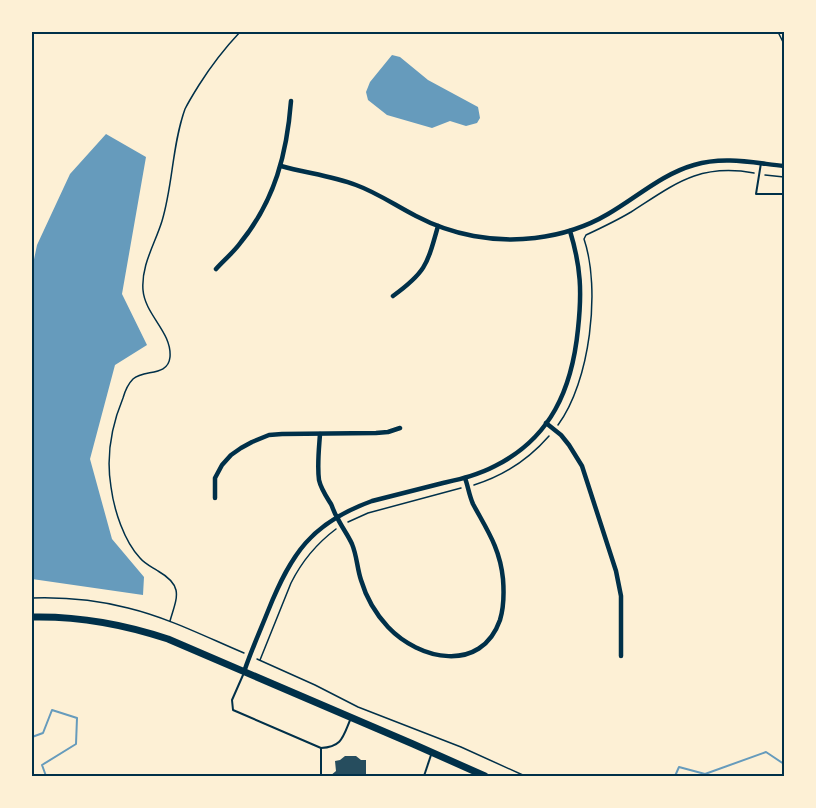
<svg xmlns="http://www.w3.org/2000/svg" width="816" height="808" viewBox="0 0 816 808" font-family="Roboto,sans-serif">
<rect width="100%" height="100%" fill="#fdf0d5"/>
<g fill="#669bbc">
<path d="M 392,55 L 400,57 L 428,80 L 478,107 L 480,118 L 477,123 L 466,126 L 450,121 L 432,128 L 387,115 L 368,100 L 366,92 L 370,82 Z"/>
<path d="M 106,134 L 146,157 L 122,294 L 147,345 L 115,365 L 90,459 L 112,539 L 144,577 L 143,595 L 32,579 L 32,269 L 37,245 L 70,174 Z"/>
</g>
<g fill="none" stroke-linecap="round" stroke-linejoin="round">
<g stroke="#669bbc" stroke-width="2">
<path d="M 32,737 L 43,733 L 52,710 L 77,718 L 76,744 L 42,765 L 46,776"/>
<path d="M 675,776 L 679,767 L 705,774 L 766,752 L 784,764"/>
</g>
</g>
<path fill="#264d5e" d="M 345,756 L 356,756 L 361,760 L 366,760 L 366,776 L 330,776 L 336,771 L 335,761 L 340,760 Z"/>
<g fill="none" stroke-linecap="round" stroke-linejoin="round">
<g stroke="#003049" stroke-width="1.5">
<path d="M 778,32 L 784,44"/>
<path d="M 765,175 L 784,177"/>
<path d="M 558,425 C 590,382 601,289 584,239 L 586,235 C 601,228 616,221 631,212 C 675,184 699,163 754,173"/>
<path d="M 474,485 C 503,476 529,459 549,436"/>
<path d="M 348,522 L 368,513 L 461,488"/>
<path d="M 32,598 C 63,597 97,600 128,608 C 169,618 206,637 244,653"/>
<path d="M 170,621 C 177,597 184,586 158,571 C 152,567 145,564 140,558 C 124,541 114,510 111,487 C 106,457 111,427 123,398 C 125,391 128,384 133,379 C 144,369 168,377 170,357 C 172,332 145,315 143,290 C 141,265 155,244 162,221 C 173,185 172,145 185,109 C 189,101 194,93 199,85 C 211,66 224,49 240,32"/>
<path d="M 257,659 L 315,685 L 358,707 L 461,747 L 525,776"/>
<path d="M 260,660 L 291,583 C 302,561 316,544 336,529"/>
</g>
<g stroke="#003049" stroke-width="2">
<path d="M 761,163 L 756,194 L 784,194"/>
<path d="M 243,675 L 232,700 L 233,710 L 321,748 C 343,747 343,736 351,718"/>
<path d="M 321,748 L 321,776"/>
<path d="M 424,776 L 431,755"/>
</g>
<g stroke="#003049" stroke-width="4.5">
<path d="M 281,166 C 306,173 332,176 356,185 C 378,193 396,206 416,216 C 452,235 494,243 535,238 C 560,235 586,227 608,214 C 636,198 662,174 694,165 C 724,156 754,163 784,166"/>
<path d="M 216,269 C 224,260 234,252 241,242 C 275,200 287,153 291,101"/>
<path d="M 393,296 C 426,272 427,265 438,226"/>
<path d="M 546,423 L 561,435 L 569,445 L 582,466 L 616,571 L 621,596 L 621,656"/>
<path d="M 320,434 C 319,449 317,465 319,480 C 321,489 326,496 331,504 C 333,508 334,513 337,517 C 341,526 348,535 352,544 C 357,556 357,568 361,580 C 366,597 375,613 388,627 C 419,660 481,674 500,620 C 504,607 504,592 503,579 C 500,548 487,530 473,504 C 469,495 468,486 465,478"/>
<path d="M 215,498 L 215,478 L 222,465 L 231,455 L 241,448 L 252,442 L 269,435 L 282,434 L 376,433 L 388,432 L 400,428"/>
<path d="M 244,672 C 251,651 260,631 268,611 C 291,554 311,523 372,501 C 396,495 419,489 443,483 C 460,479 478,475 495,466 C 551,438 572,389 578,329 C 582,292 581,267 570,231"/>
</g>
<path stroke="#003049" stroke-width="7" d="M 32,617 C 78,616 123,624 168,639 L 413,744 L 485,776"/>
</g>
<rect width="816" height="808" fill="none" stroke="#fdf0d5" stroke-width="66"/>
<rect x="33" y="33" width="750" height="742" fill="none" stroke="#003049" stroke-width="2"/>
</svg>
